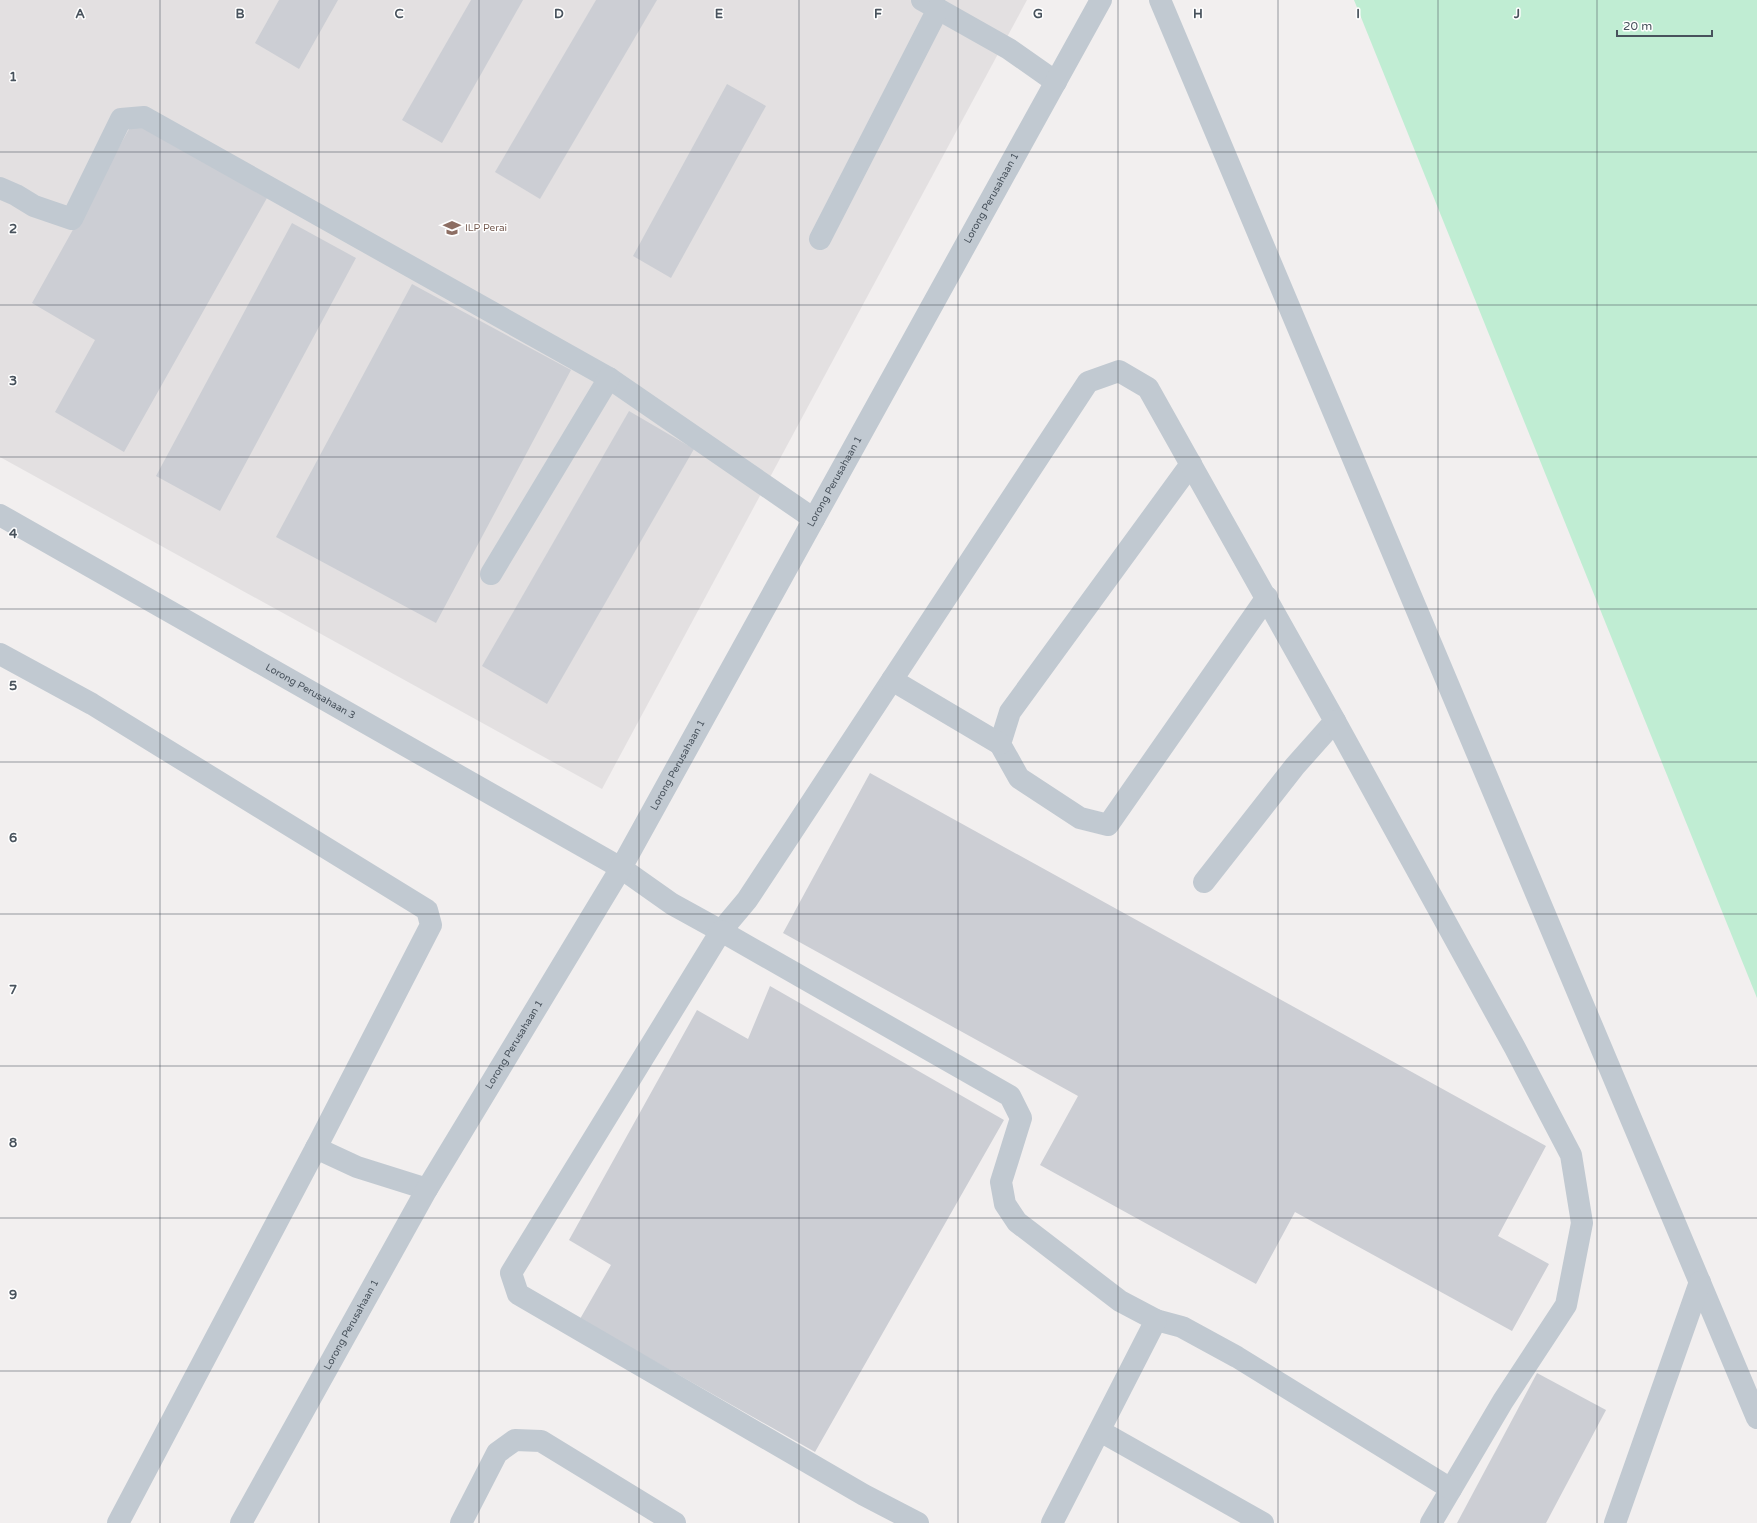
<svg xmlns="http://www.w3.org/2000/svg" width="1757" height="1523" viewBox="0 0 1757 1523" font-family="'Varela Round',sans-serif">
<rect width="100%" height="100%" fill="#f2efef"/>
<path fill="#e3e0e1" d="M 0,0 L 1027,0 L 602,789 L 0,457 Z"/>
<path fill="#c0edd3" d="M 1354,0 L 1757,0 L 1757,998 Z"/>
<g fill="#ccced4">
<path d="M 279,0 L 338,0 L 299,69 L 255,43 Z"/>
<path d="M 471,0 L 523,0 L 442,143 L 402,120 Z"/>
<path d="M 596,0 L 657,0 L 540,199 L 495,172 Z"/>
<path d="M 727,84 L 766,106 L 671,278 L 633,256 Z"/>
<path d="M 133,122 L 267,198 L 124,452 L 55,412 L 95,340 L 32,303 Z"/>
<path d="M 292,223 L 356,258 L 220,511 L 156,476 Z"/>
<path d="M 412,284 L 571,370 L 436,623 L 276,537 Z"/>
<path d="M 629,411 L 694,449 L 547,704 L 482,666 Z"/>
<path d="M 870,773 L 1546,1146 L 1498,1236 L 1549,1264 L 1512,1331 L 1295,1212 L 1256,1284 L 1040,1165 L 1078,1096 L 783,933 Z"/>
<path d="M 770,986 L 1004,1120 L 815,1452 L 580,1319 L 611,1265 L 569,1240 L 697,1010 L 748,1039 Z"/>
<path d="M 1537,1373 L 1606,1410 L 1546,1523 L 1457,1523 Z"/>
</g>
<g fill="none" stroke-linecap="round" stroke-linejoin="round">
<g stroke="#c1c9d1" stroke-width="22">
<path d="M 922,0 L 1009,49 L 1056,82"/>
<path d="M 1160,0 L 1757,1418"/>
<path d="M 0,188 L 16,195 L 34,206 L 72,219 L 121,119 L 144,117 L 609,378 L 814,519"/>
<path d="M 820,239 L 938,9"/>
<path d="M 1191,464 L 1010,712 L 1000,744 L 1019,778 L 1080,818 L 1108,825 L 1267,597"/>
<path id="s1" d="M 0,515 L 621,868 L 672,904 L 721,931 L 747,900 L 788,838 L 1088,382 L 1119,371 L 1148,388 L 1335,721 L 1295,766 L 1204,882"/>
<path d="M 491,574 L 609,378"/>
<path d="M 0,654 L 92,704 L 427,910 L 431,925 L 316,1148"/>
<path d="M 892,680 L 1000,744"/>
<path d="M 1335,721 L 1515,1048 L 1571,1155 L 1582,1223 L 1566,1305 L 1503,1401 L 1431,1523"/>
<path d="M 1156,1320 L 1182,1327 L 1237,1357 L 1451,1489"/>
<path d="M 1100,1431 L 1263,1523"/>
<path d="M 118,1523 L 316,1148 L 357,1167 L 427,1189"/>
<path id="s2" d="M 241,1523 L 427,1189 L 621,868 L 1101,0"/>
<path d="M 461,1523 L 497,1453 L 515,1440 L 541,1441 L 675,1523"/>
<path d="M 918,1523 L 864,1495 L 518,1294 L 511,1273 L 721,931 L 1010,1096 L 1021,1118 L 1001,1182 L 1005,1204 L 1017,1222 L 1120,1301 L 1156,1320 L 1052,1523"/>
<path d="M 1615,1523 L 1700,1282"/>
</g>
</g>
<path fill="none" stroke="#48525c" stroke-width="1" stroke-opacity="0.55" d="M 160,0 L 160,1523M 319,0 L 319,1523M 479,0 L 479,1523M 639,0 L 639,1523M 799,0 L 799,1523M 958,0 L 958,1523M 1118,0 L 1118,1523M 1278,0 L 1278,1523M 1438,0 L 1438,1523M 1597,0 L 1597,1523M 0,152 L 1757,152M 0,305 L 1757,305M 0,457 L 1757,457M 0,609 L 1757,609M 0,762 L 1757,762M 0,914 L 1757,914M 0,1066 L 1757,1066M 0,1218 L 1757,1218M 0,1371 L 1757,1371"/>
<defs>
<g id="university-bare" transform="scale(1.38)"><path d="M0-5L7-2L0 1L-7-2ZM-4 1L0 2.5L4 1V4Q0 6-4 4Z" fill="#8d6e63" stroke="#fff" stroke-width="2.5" paint-order="stroke"/></g>
</defs>
<g fill-rule="evenodd">
<use href="#university-bare" x="452" y="228"/>
</g>
<g text-anchor="middle" dominant-baseline="central" stroke-width="3" stroke-linejoin="round" paint-order="stroke">
<g font-size="10" fill="#48525c" stroke="#fff">
<text stroke="none"><textPath href="#s2" startOffset="1523">Lorong Perusahaan 1</textPath></text>
<text stroke="none"><textPath href="#s2" startOffset="1199">Lorong Perusahaan 1</textPath></text>
<text stroke="none"><textPath href="#s1" startOffset="357">Lorong Perusahaan 3</textPath></text>
<text stroke="none"><textPath href="#s2" startOffset="875">Lorong Perusahaan 1</textPath></text>
<text stroke="none"><textPath href="#s2" startOffset="551">Lorong Perusahaan 1</textPath></text>
<text stroke="none"><textPath href="#s2" startOffset="227">Lorong Perusahaan 1</textPath></text>
</g>
<g font-size="10" fill="#785e54" stroke="#fff" text-anchor="start">
<text x="465" y="228">ILP Perai</text>
</g>
</g>
<g font-size="13" text-anchor="middle" font-weight="bold" fill="#48525c" stroke="#fff" stroke-width="3" stroke-linejoin="round" paint-order="stroke">
<text x="80" y="18">A</text>
<text x="240" y="18">B</text>
<text x="399" y="18">C</text>
<text x="559" y="18">D</text>
<text x="719" y="18">E</text>
<text x="878" y="18">F</text>
<text x="1038" y="18">G</text>
<text x="1198" y="18">H</text>
<text x="1358" y="18">I</text>
<text x="1517" y="18">J</text>
<text x="13" y="81">1</text>
<text x="13" y="233">2</text>
<text x="13" y="385">3</text>
<text x="13" y="538">4</text>
<text x="13" y="690">5</text>
<text x="13" y="842">6</text>
<text x="13" y="994">7</text>
<text x="13" y="1147">8</text>
<text x="13" y="1299">9</text>
</g>
<path d="M1617 30v6h95v-6" fill="none" stroke="#48525c" stroke-width="2"/>
<text x="1623" y="30" font-size="12" fill="#48525c" stroke="#ffffff" stroke-width="3" paint-order="stroke">20 m</text>
</svg>
